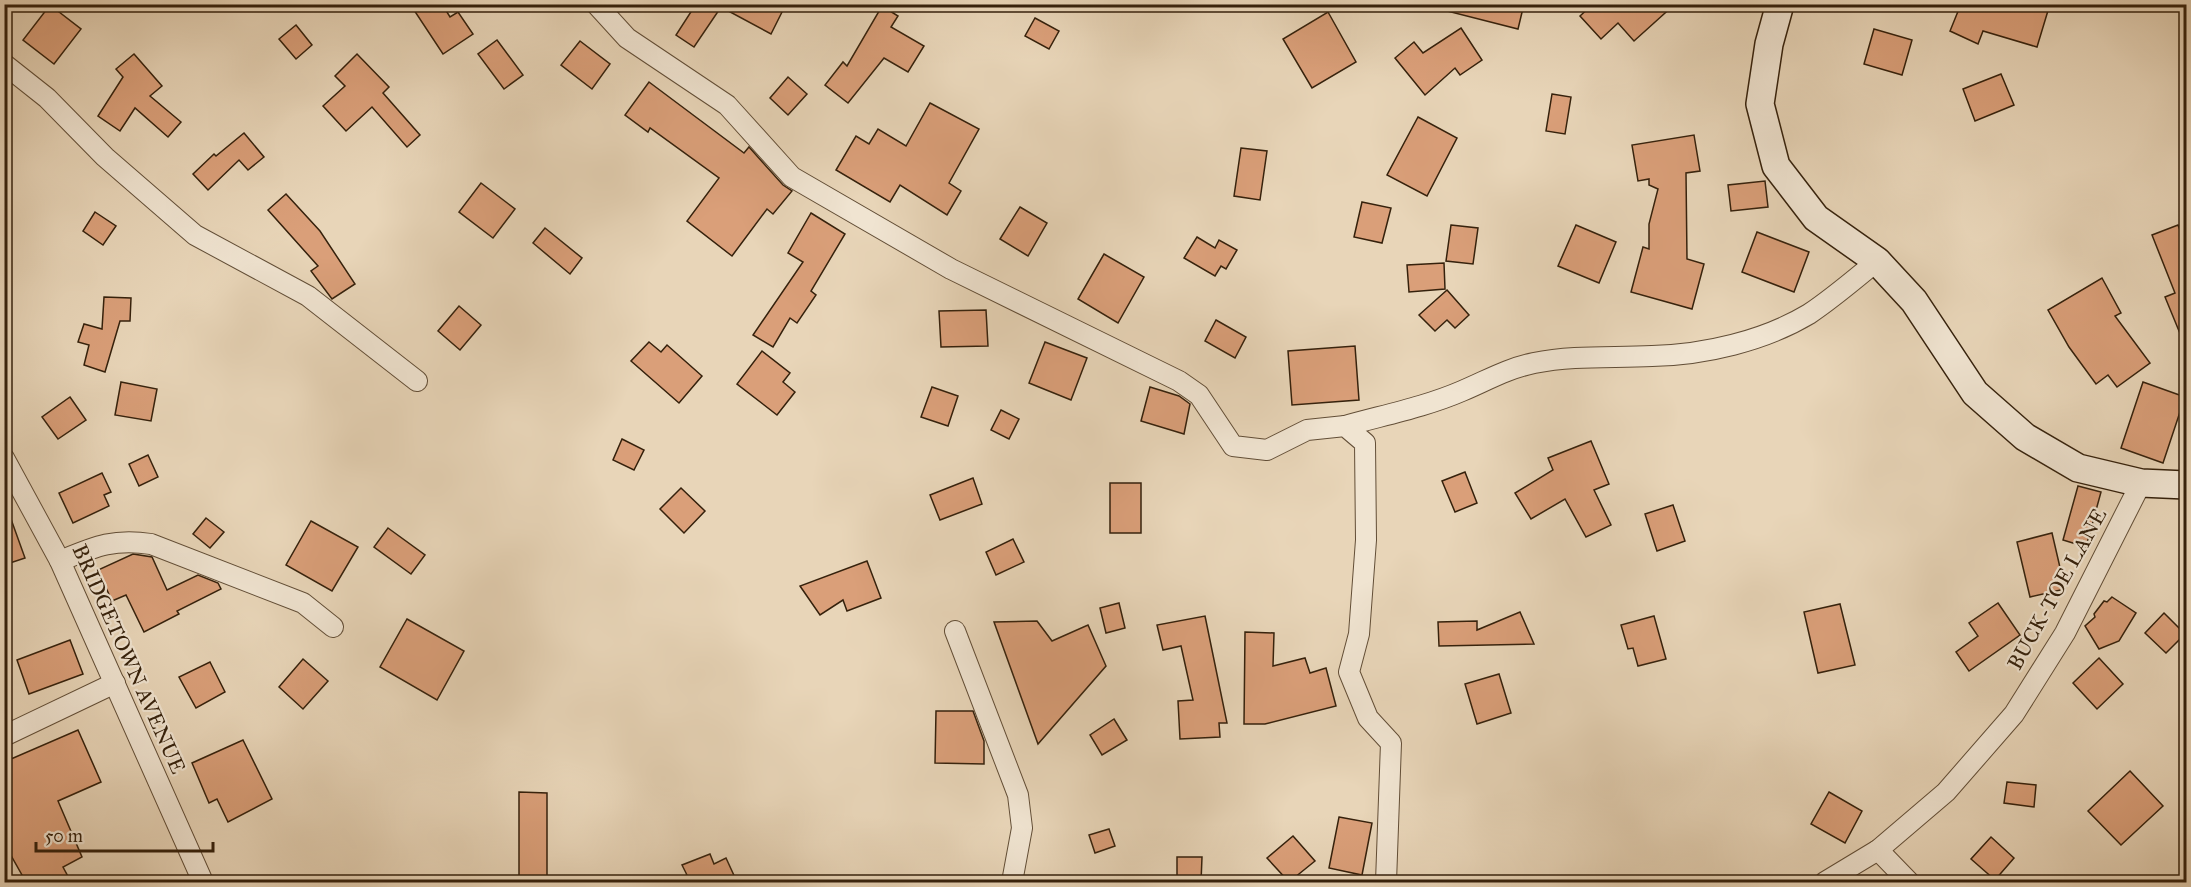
<svg xmlns="http://www.w3.org/2000/svg" width="2191" height="887" viewBox="0 0 2191 887" font-family="'IM FELL Great Primer',serif">
<rect width="100%" height="100%" fill="#e8d5b8"/>
<filter id="stains"><feTurbulence type="fractalNoise" baseFrequency=".00333" numOctaves="4"/><feColorMatrix values="0 0 0 0 .2 0 0 0 0 .09 0 0 0 0 .02 0 0 0 .5 -.17"/></filter>
<radialGradient id="worn" r=".72"><stop offset=".6" stop-color="#630" stop-opacity="0"/><stop offset="1" stop-color="#630" stop-opacity=".3"/></radialGradient>
<g fill="#da9f79" stroke="#35210c" stroke-width="1.5">
<path d="M 410,4 L 442,4 L 450,17 L 458,12 L 473,34 L 443,54 Z"/>
<path d="M 696,4 L 786,4 L 771,34 L 721,7 L 694,47 L 676,35 Z"/>
<path d="M 1448,4 L 1524,4 L 1518,29 L 1447,11 Z"/>
<path d="M 1593,4 L 1675,4 L 1634,41 L 1618,23 L 1601,39 L 1580,16 Z"/>
<path d="M 1961,4 L 2050,4 L 2037,47 L 1983,31 L 1978,44 L 1950,31 Z"/>
<path d="M 50,5 L 81,29 L 54,64 L 23,40 Z"/>
<path d="M 882,6 L 898,16 L 891,27 L 924,46 L 908,72 L 884,58 L 848,103 L 825,85 L 843,62 L 847,66 Z"/>
<path d="M 1328,12 L 1356,62 L 1312,88 L 1283,39 Z"/>
<path d="M 1035,18 L 1059,31 L 1049,49 L 1025,36 Z"/>
<path d="M 296,25 L 312,45 L 296,59 L 279,39 Z"/>
<path d="M 1461,28 L 1482,60 L 1460,75 L 1455,68 L 1425,95 L 1395,58 L 1414,42 L 1423,53 Z"/>
<path d="M 1874,29 L 1912,40 L 1902,75 L 1864,64 Z"/>
<path d="M 497,40 L 523,75 L 504,89 L 478,54 Z"/>
<path d="M 580,41 L 610,64 L 592,89 L 561,65 Z"/>
<path d="M 134,54 L 162,86 L 150,96 L 181,122 L 168,137 L 135,108 L 120,131 L 98,116 L 123,77 L 116,69 Z"/>
<path d="M 357,54 L 389,87 L 383,93 L 420,135 L 407,147 L 372,107 L 346,131 L 323,106 L 345,86 L 335,76 Z"/>
<path d="M 2001,74 L 2014,105 L 1975,121 L 1963,89 Z"/>
<path d="M 788,77 L 807,94 L 788,115 L 770,98 Z"/>
<path d="M 649,82 L 744,153 L 749,147 L 783,185 L 792,191 L 773,214 L 767,209 L 732,256 L 687,221 L 719,178 L 650,128 L 648,132 L 625,115 Z"/>
<path d="M 1552,94 L 1571,97 L 1565,134 L 1546,131 Z"/>
<path d="M 930,103 L 979,129 L 949,183 L 961,191 L 947,215 L 900,185 L 890,202 L 836,170 L 856,136 L 869,144 L 878,129 L 906,146 Z"/>
<path d="M 1418,117 L 1457,138 L 1427,196 L 1387,175 Z"/>
<path d="M 244,133 L 264,157 L 248,170 L 239,160 L 208,190 L 193,174 L 214,154 L 216,156 Z"/>
<path d="M 1694,135 L 1700,171 L 1686,173 L 1687,259 L 1704,264 L 1692,309 L 1631,292 L 1643,247 L 1649,249 L 1649,224 L 1658,189 L 1649,185 L 1649,179 L 1638,181 L 1632,145 Z"/>
<path d="M 1241,148 L 1267,151 L 1260,200 L 1234,196 Z"/>
<path d="M 1765,181 L 1768,207 L 1731,211 L 1728,185 Z"/>
<path d="M 481,183 L 515,209 L 493,238 L 459,212 Z"/>
<path d="M 286,194 L 320,231 L 355,284 L 332,299 L 311,271 L 318,266 L 268,210 Z"/>
<path d="M 1362,202 L 1391,208 L 1382,243 L 1354,237 Z"/>
<path d="M 1020,207 L 1047,223 L 1028,256 L 1000,239 Z"/>
<path d="M 95,212 L 116,226 L 103,245 L 83,231 Z"/>
<path d="M 811,213 L 845,234 L 811,291 L 816,295 L 797,323 L 790,318 L 773,347 L 753,335 L 803,262 L 788,253 Z"/>
<path d="M 1451,225 L 1478,228 L 1473,264 L 1446,261 Z"/>
<path d="M 1576,225 L 1616,242 L 1599,283 L 1558,266 Z"/>
<path d="M 2178,225 L 2187,247 L 2186,348 L 2165,297 L 2175,293 L 2152,235 Z"/>
<path d="M 545,228 L 582,258 L 570,274 L 533,243 Z"/>
<path d="M 1757,232 L 1809,252 L 1794,292 L 1742,272 Z"/>
<path d="M 1197,237 L 1215,248 L 1219,240 L 1237,250 L 1226,269 L 1221,266 L 1215,276 L 1184,258 Z"/>
<path d="M 1104,254 L 1144,277 L 1118,323 L 1078,299 Z"/>
<path d="M 1444,263 L 1445,289 L 1409,292 L 1407,265 Z"/>
<path d="M 2102,278 L 2121,313 L 2115,316 L 2150,363 L 2117,387 L 2108,375 L 2096,384 L 2069,347 L 2048,310 Z"/>
<path d="M 1447,290 L 1469,315 L 1455,328 L 1447,320 L 1435,331 L 1419,315 Z"/>
<path d="M 104,297 L 131,298 L 130,321 L 120,321 L 105,372 L 84,365 L 89,345 L 78,342 L 84,324 L 102,329 Z"/>
<path d="M 459,306 L 481,325 L 460,350 L 438,331 Z"/>
<path d="M 986,310 L 988,346 L 941,347 L 939,311 Z"/>
<path d="M 1216,320 L 1246,337 L 1235,358 L 1205,341 Z"/>
<path d="M 649,342 L 661,352 L 667,345 L 702,376 L 679,403 L 631,361 Z"/>
<path d="M 1045,342 L 1087,358 L 1071,400 L 1029,383 Z"/>
<path d="M 1355,346 L 1359,400 L 1292,405 L 1288,351 Z"/>
<path d="M 762,351 L 790,373 L 783,382 L 795,392 L 777,415 L 737,384 Z"/>
<path d="M 121,382 L 157,389 L 151,421 L 115,415 Z"/>
<path d="M 2143,382 L 2185,397 L 2163,463 L 2121,448 Z"/>
<path d="M 932,387 L 958,396 L 948,426 L 921,417 Z"/>
<path d="M 1150,387 L 1179,396 L 1190,404 L 1184,434 L 1141,421 Z"/>
<path d="M 70,397 L 86,420 L 58,439 L 42,417 Z"/>
<path d="M 1001,410 L 1019,419 L 1009,439 L 991,430 Z"/>
<path d="M 622,439 L 644,450 L 634,470 L 613,460 Z"/>
<path d="M 1591,441 L 1609,484 L 1594,490 L 1611,525 L 1586,537 L 1565,499 L 1531,519 L 1515,493 L 1553,470 L 1548,458 Z"/>
<path d="M 148,455 L 158,477 L 139,486 L 129,464 Z"/>
<path d="M 1465,472 L 1477,503 L 1455,512 L 1442,481 Z"/>
<path d="M 102,473 L 111,492 L 104,495 L 109,506 L 73,523 L 59,493 Z"/>
<path d="M 973,478 L 982,504 L 940,520 L 930,495 Z"/>
<rect x="1110" y="483" width="31" height="50"/>
<path d="M 2078,486 L 2101,492 L 2086,547 L 2063,540 Z"/>
<path d="M 681,488 L 705,511 L 684,533 L 660,509 Z"/>
<path d="M 1673,505 L 1685,541 L 1657,551 L 1645,514 Z"/>
<path d="M 7,508 L 25,558 L 4,565 L 4,509 Z"/>
<path d="M 206,518 L 224,532 L 210,548 L 193,534 Z"/>
<path d="M 311,521 L 358,547 L 332,591 L 286,565 Z"/>
<path d="M 388,528 L 425,555 L 411,574 L 374,547 Z"/>
<path d="M 2052,533 L 2065,589 L 2030,597 L 2017,542 Z"/>
<path d="M 1013,539 L 1024,562 L 996,575 L 986,552 Z"/>
<path d="M 133,554 L 152,557 L 167,590 L 198,575 L 218,583 L 221,589 L 177,611 L 179,614 L 144,632 L 126,595 L 112,601 L 98,570 Z"/>
<path d="M 867,561 L 881,598 L 847,611 L 843,600 L 820,615 L 800,586 Z"/>
<path d="M 2112,597 L 2136,613 L 2119,641 L 2099,649 L 2085,626 L 2095,617 L 2094,614 L 2104,601 L 2107,602 Z"/>
<path d="M 1119,603 L 1125,628 L 1106,633 L 1100,608 Z"/>
<path d="M 1998,603 L 2020,635 L 1969,671 L 1956,652 L 1978,636 L 1969,623 Z"/>
<path d="M 1840,604 L 1855,665 L 1818,673 L 1804,612 Z"/>
<path d="M 1520,612 L 1534,644 L 1439,646 L 1438,622 L 1477,621 L 1477,630 Z"/>
<path d="M 2164,613 L 2185,634 L 2166,653 L 2145,633 Z"/>
<path d="M 1205,616 L 1227,723 L 1219,723 L 1220,737 L 1180,739 L 1178,701 L 1193,700 L 1181,646 L 1163,650 L 1157,625 Z"/>
<path d="M 1654,616 L 1666,659 L 1638,666 L 1633,648 L 1628,649 L 1621,625 Z"/>
<path d="M 407,619 L 464,651 L 437,700 L 380,667 Z"/>
<path d="M 1037,621 L 1052,641 L 1088,625 L 1106,666 L 1038,744 L 994,622 Z"/>
<path d="M 1245,632 L 1274,633 L 1273,666 L 1305,658 L 1310,673 L 1326,668 L 1336,706 L 1265,724 L 1244,724 Z"/>
<path d="M 70,640 L 83,674 L 29,694 L 17,660 Z"/>
<path d="M 2099,658 L 2123,684 L 2097,709 L 2073,683 Z"/>
<path d="M 303,659 L 328,681 L 303,709 L 279,687 Z"/>
<path d="M 210,662 L 225,692 L 196,708 L 179,677 Z"/>
<path d="M 1499,674 L 1511,713 L 1477,724 L 1465,684 Z"/>
<path d="M 936,711 L 973,711 L 984,741 L 984,764 L 935,763 Z"/>
<path d="M 1114,719 L 1127,740 L 1102,755 L 1090,735 Z"/>
<path d="M 78,730 L 101,782 L 58,801 L 82,857 L 63,867 L 71,882 L 26,882 L 4,843 L 4,762 Z"/>
<path d="M 243,740 L 272,799 L 228,822 L 217,799 L 209,803 L 192,763 Z"/>
<path d="M 2130,771 L 2163,806 L 2121,845 L 2088,811 Z"/>
<path d="M 2007,782 L 2036,785 L 2034,807 L 2004,803 Z"/>
<path d="M 519,792 L 547,793 L 547,882 L 519,882 Z"/>
<path d="M 1829,792 L 1862,811 L 1845,843 L 1811,824 Z"/>
<path d="M 1339,817 L 1372,823 L 1362,875 L 1329,868 Z"/>
<path d="M 1109,829 L 1115,846 L 1095,853 L 1089,835 Z"/>
<path d="M 1293,836 L 1315,861 L 1289,882 L 1267,858 Z"/>
<path d="M 1991,837 L 2014,858 L 1995,880 L 1971,859 Z"/>
<path d="M 710,854 L 714,864 L 726,858 L 737,882 L 669,882 L 687,875 L 682,865 Z"/>
<path d="M 1177,857 L 1202,857 L 1201,882 L 1177,882 Z"/>
</g>
<g fill="none" stroke-linecap="round" stroke-linejoin="round">
<g stroke="#624e37" stroke-width="22">
<g id="street">
<path d="M 596,4 L 627,38 L 727,105 L 792,177 L 951,269 L 1179,381 L 1199,395 L 1233,446 L 1267,450 L 1307,430 L 1345,426 L 1365,443 L 1366,540 L 1359,634 L 1349,672 L 1368,718 L 1391,743 L 1386,882"/>
<path d="M 4,64 L 47,98 L 105,157 L 195,235 L 308,296 L 417,381"/>
<path d="M 1345,426 C 1384,415 1425,407 1462,391 C 1488,380 1506,369 1534,363 C 1574,355 1612,358 1652,356 C 1704,355 1764,341 1809,314 C 1833,298 1855,279 1877,261"/>
<path d="M 4,458 L 60,561 L 203,882"/>
<path d="M 60,561 C 94,547 113,538 151,544 L 303,603 L 333,627"/>
<path d="M 955,631 L 1018,795 L 1022,828 L 1012,882"/>
<path d="M 4,736 L 115,683"/>
<path d="M 1878,850 L 1909,882"/>
<path d="M 1825,882 L 1878,850 L 1946,792 L 2014,714 L 2065,633 L 2141,483"/>
</g>
</g>
<g stroke="#35210c" stroke-width="30">
<path id="secondary" d="M 1780,4 L 1769,44 L 1760,104 L 1776,166 L 1816,218 L 1877,261 L 1914,301 L 1975,393 L 2025,437 L 2078,468 L 2141,483 L 2186,485"/>
</g>
<use href="#street" stroke="#f0e4d1" stroke-width="20"/>
<use href="#secondary" stroke="#f0e4d1" stroke-width="27"/>
</g>
<g text-anchor="middle" dominant-baseline="central" stroke-width="4.5" stroke-linejoin="round" paint-order="stroke">
<g font-size="21" fill="#35210c" stroke="#f0e4d1">
<text transform="translate(2057 589) rotate(-61)">BUCK-TOE LANE</text>
<text transform="translate(129 659) rotate(66)">BRIDGETOWN AVENUE</text>
</g>
</g>
<rect width="2191" height="887" fill="none" stroke="#e8d5b8" stroke-width="24"/>
<rect x="6" y="6" width="2179" height="875" fill="none" stroke="#35210c" stroke-width="3"/>
<rect x="12" y="12" width="2167" height="863" fill="none" stroke="#35210c" stroke-width="1.5"/>
<path d="M36 842v9h177v-9" fill="none" stroke="#35210c" stroke-width="3"/>
<text x="45" y="842" font-size="18" fill="#35210c" stroke="#f0e4d1" stroke-width="4.5" paint-order="stroke">50 m</text>
<rect width="100%" height="100%" filter="url(#stains)"/>
<rect width="100%" height="100%" fill="url(#worn)"/>
</svg>
